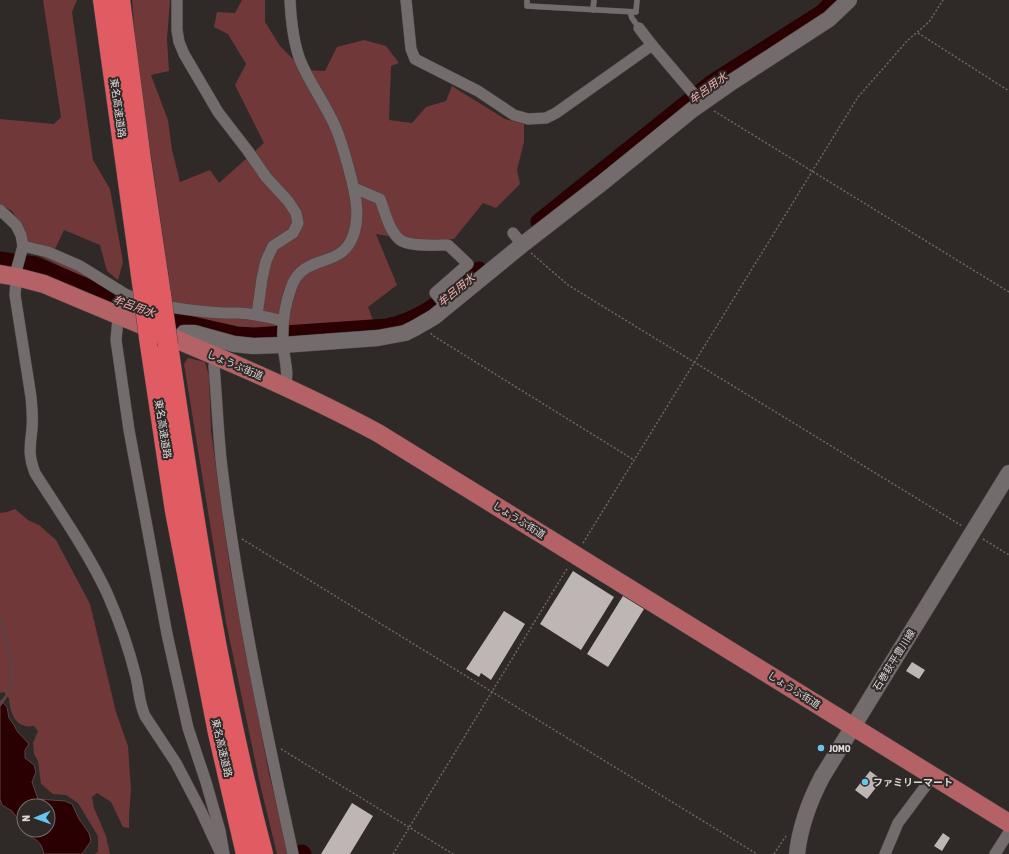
<svg xmlns="http://www.w3.org/2000/svg" width="1009" height="854" viewBox="0 0 1009 854" font-family="'Asap Condensed','Noto Sans JP',sans-serif">
<rect width="100%" height="100%" fill="#2f2928"/>
<g fill="#71383a">
<path d="M 43,0 L 77,0 L 72,12 L 93,160 L 110,189 L 123,262 L 118,280 L 107,271 L 100,245 L 64,230 L 53,253 L 82,271 L 88,280 L 28,250 L 25,230 L 12,211 L 0,204 L 0,119 L 54,124 L 61,117 Z"/>
<path d="M 132,0 L 170,0 L 167,39 L 169,71 L 151,75 L 168,120 L 172,150 L 180,182 L 210,170 L 219,183 L 264,143 L 235,85 L 246,64 L 228,34 L 214,27 L 217,12 L 235,13 L 242,0 L 265,0 L 265,22 L 280,46 L 304,70 L 325,71 L 337,47 L 364,40 L 386,46 L 399,63 L 391,66 L 389,120 L 412,123 L 426,107 L 446,101 L 452,86 L 505,119 L 524,124 L 524,142 L 517,170 L 520,184 L 496,208 L 483,203 L 454,239 L 411,240 L 376,234 L 397,285 L 368,307 L 374,323 C 340,324 306,327 273,328 C 239,328 204,328 174,312 L 137,60 Z"/>
<path d="M 188,358 L 205,362 L 209,376 L 211,431 L 230,568 L 269,774 L 289,854 L 277,854 L 260,784 L 226,622 L 184,364 Z"/>
<path d="M 15,509 L 28,520 L 39,525 L 56,540 L 90,604 L 116,712 L 128,746 L 131,790 L 129,815 L 129,828 L 123,827 L 111,802 L 97,793 L 92,797 L 94,808 L 106,836 L 110,854 L 94,854 L 98,852 L 98,836 L 78,803 L 66,795 L 53,794 L 41,784 L 38,761 L 34,754 L 33,743 L 38,731 L 34,726 C 16,729 10,714 9,698 L 4,692 L 0,693 L 0,513 L 7,512 Z"/>
</g>
<path fill="#2a0003" stroke="#604143" d="M 0,700 L 7,707 L 9,718 L 14,725 L 17,731 L 29,744 L 25,750 L 25,758 L 34,765 L 36,772 L 32,782 L 38,799 L 65,801 L 72,804 L 79,819 L 89,833 L 91,841 L 82,854 L 44,854 C 42,844 38,840 29,836 L 27,830 L 48,830 L 48,806 L 24,806 L 24,827 L 12,811 L 2,805 L 0,799 Z"/>
<g fill="none" stroke-linecap="round" stroke-linejoin="round">
<path stroke="#604143" stroke-width="3" d="M 0,616 C 5,639 16,666 10,689 C 8,695 3,700 0,705"/>
<g stroke="#2a0003" stroke-width="17">
<path d="M 539,222 L 712,83 L 822,13 L 835,0"/>
<path d="M 0,260 L 35,265 L 132,306 L 184,323 L 237,335 L 254,336 L 387,327 C 428,318 448,295 479,270"/>
<path d="M 302,853 L 303,854"/>
</g>
</g>
<g fill="#beb5b5">
<path d="M 573,571 L 614,597 L 581,650 L 540,624 Z"/>
<path d="M 623,596 L 644,609 L 608,667 L 587,654 Z"/>
<path d="M 504,611 L 525,624 L 491,680 L 481,673 L 479,677 L 466,669 Z"/>
<path d="M 912,662 L 925,670 L 919,679 L 906,671 Z"/>
<path d="M 870,771 L 882,780 L 867,799 L 855,790 Z"/>
<path d="M 352,803 L 373,816 L 350,854 L 321,854 Z"/>
<path d="M 943,833 L 950,838 L 942,851 L 934,846 Z"/>
</g>
<g fill="none" stroke-linecap="round" stroke-linejoin="round">
<g stroke="#4b4545" stroke-width="6">
<g id="lane">
<path d="M 527,0 L 527,6 L 636,12 L 637,0"/>
<path d="M 593,10 L 594,0"/>
<path d="M 630,12 L 632,18 L 639,28"/>
</g>
</g>
<g stroke="#4b4545" stroke-width="12">
<g id="street">
<path d="M 177,0 L 177,30 L 179,42 L 184,54 L 218,112 L 248,151 L 266,177 L 288,201 L 296,213 L 298,223 L 293,233 L 273,246 L 266,261 L 262,279 L 257,315"/>
<path d="M 406,0 L 411,49 L 415,59 L 478,91 L 514,115 L 528,119 L 546,118 L 556,113 L 652,45"/>
<path d="M 639,28 L 652,45 L 698,99"/>
<path d="M 354,188 L 380,199 C 385,212 389,230 399,239 C 407,247 437,245 448,245 L 468,264 L 435,293 L 447,307"/>
<path d="M 0,210 L 16,225 L 21,235 L 23,246 L 17,268 L 15,295 L 31,397 C 32,408 33,418 32,429 C 30,447 28,455 35,473 C 59,511 88,552 107,593 C 119,620 129,649 136,677 C 139,690 139,703 145,716 L 176,763 L 200,809 L 219,850"/>
<path d="M 513,233 L 520,242"/>
<path d="M 23,246 L 48,252 L 80,266 L 125,294"/>
<path d="M 216,357 L 214,366 C 217,400 218,434 222,468 C 238,598 265,726 293,854"/>
<path d="M 285,386 C 290,373 283,356 283,342 C 282,324 285,305 291,288 C 303,252 341,270 353,236 C 362,212 353,185 347,162 C 343,149 340,136 334,124 C 324,102 309,82 300,60 C 293,41 291,20 290,0"/>
<path d="M 224,854 L 220,831 L 206,782 L 188,728 L 167,634 L 129,430 L 116,340 L 119,308 L 125,294 C 151,306 193,311 222,313 C 227,313 232,313 238,313 C 253,314 269,317 283,321"/>
<path d="M 885,854 L 898,823 L 933,776"/>
<path d="M 995,854 L 1009,832"/>
</g>
</g>
<g stroke="#4b4545" stroke-width="17">
<g id="secondary">
<path d="M 178,341 L 184,333 L 194,333 L 234,344 L 253,346 L 283,345 L 378,338 L 405,333 L 415,328 L 434,317 L 522,245 L 602,183 L 692,110 L 732,82 L 829,19 L 849,0"/>
<path d="M 797,854 C 800,826 809,802 822,777 L 1009,473"/>
</g>
</g>
<g stroke="#4b4545" stroke-width="19">
<path id="primary" d="M 0,274 L 17,277 L 44,284 C 156,332 270,375 378,433 L 1009,823"/>
</g>
<g stroke="#4b4545" stroke-width="21">
<g id="highway">
<path d="M 103,0 L 143,290"/>
<path d="M 120,0 L 141,160 L 161,295"/>
<path d="M 149,338 L 175,511 L 218,733 L 246,854"/>
<path d="M 168,345 C 193,516 219,687 263,854"/>
</g>
</g>
<g stroke="#6d6767" stroke-width="1.5" stroke-dasharray="2 2" stroke-linecap="butt">
<path d="M 918,33 L 1009,91"/>
<path d="M 714,111 L 1009,292"/>
<path d="M 531,253 L 568,285 L 962,526"/>
<path d="M 431,333 L 432,335 L 634,460"/>
<path d="M 242,539 L 757,854"/>
<path d="M 983,539 L 1009,555"/>
<path d="M 583,543 L 858,97 L 908,40 L 929,22 L 943,0"/>
<path d="M 281,749 L 453,854"/>
<path d="M 393,854 L 568,567"/>
<path d="M 774,854 L 786,836"/>
</g>
<use href="#lane" stroke="#746c6c" stroke-width="5.5"/>
<use href="#street" stroke="#746c6c" stroke-width="11"/>
<use href="#secondary" stroke="#746c6c" stroke-width="16"/>
<use href="#primary" stroke="#b56267" stroke-width="18"/>
<use href="#highway" stroke="#e15b63" stroke-width="20"/>
<g stroke="#4b4545" stroke-width="21" stroke-linecap="butt">
<g id="highway-bridge">
<path d="M 143,290 L 149,338"/>
<path d="M 161,295 L 168,345"/>
</g>
</g>
<use href="#highway-bridge" stroke="#e15b63" stroke-width="20"/>
</g>
<g fill="#66c4ef" stroke="#2f2928" stroke-width="1.5">
<circle cx="821" cy="748" r="4"/>
<circle cx="865" cy="782" r="4"/>
</g>
<g text-anchor="middle" dominant-baseline="central" stroke-width="4" stroke-linejoin="round" paint-order="stroke">
<g font-size="10" fill="#ded9d9" stroke="#2f2928">
<text transform="translate(118 108) rotate(82)">東名高速道路</text>
<text transform="translate(235 365) rotate(23)">しょうぶ街道</text>
<text transform="translate(163 429) rotate(81)">東名高速道路</text>
<text transform="translate(519 520) rotate(32)">しょうぶ街道</text>
<text transform="translate(894 660) rotate(-58)">石巻萩平豊川線</text>
<text transform="translate(794 690) rotate(32)">しょうぶ街道</text>
<text transform="translate(222 748) rotate(77)">東名高速道路</text>
</g>
<g font-size="10" font-weight="bold" fill="#ded9d9" stroke="#2f2928" text-anchor="start">
<text x="829" y="748">JOMO</text>
<text x="873" y="782">ファミリーマート</text>
</g>
<g font-size="11" font-style="italic" fill="#f2b0b0" stroke="#2f2928">
<text transform="translate(708 88) rotate(-36)">牟呂用水</text>
<text transform="translate(456 290) rotate(-39)">牟呂用水</text>
<text transform="translate(134 306) rotate(20)">牟呂用水</text>
</g>
</g>
<g transform="translate(36 818) rotate(268)"><circle r="19" fill="#2f2928" stroke="#756f6f"/>
<path d="M0-3L7 15L0 10L-7 15Z" fill="#66c4ef"/>
<text y="-6" font-size="11" font-weight="bold" text-anchor="middle" fill="#ded9d9">N</text>
</g>
</svg>
